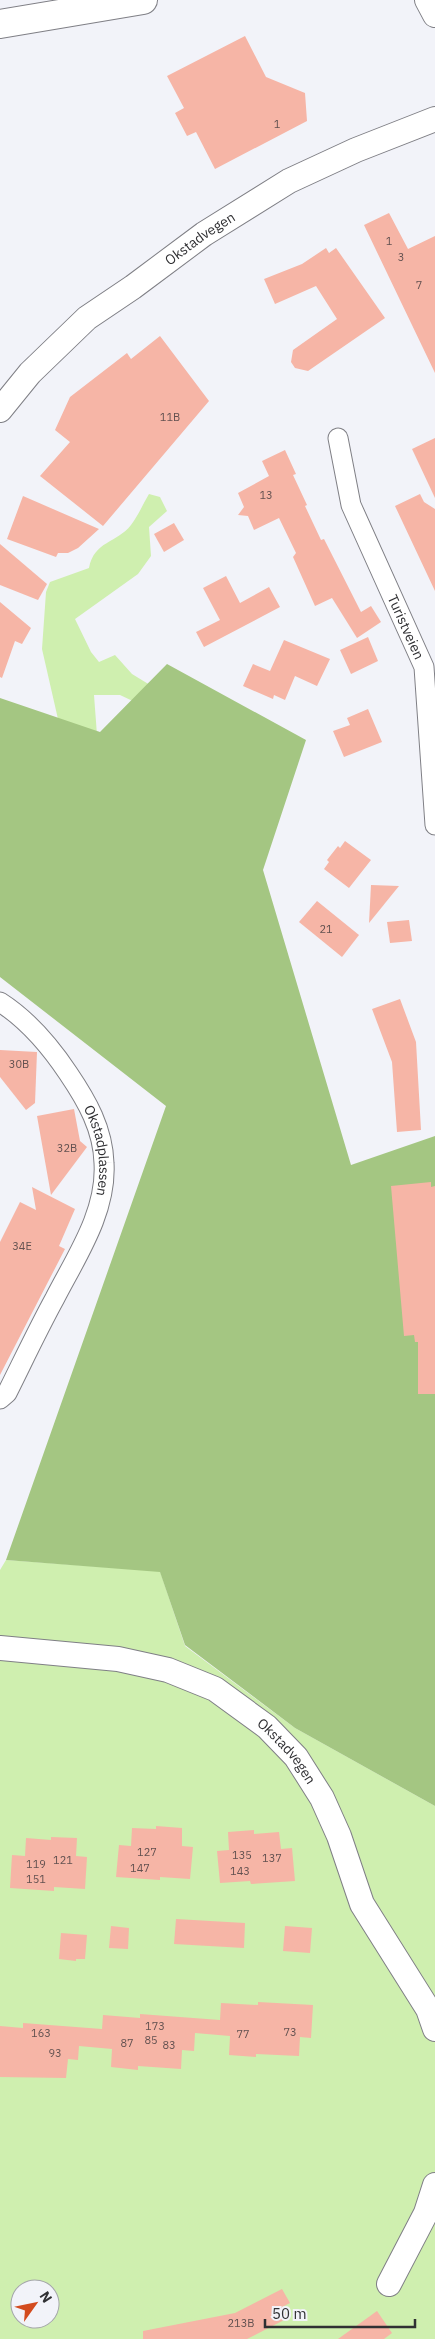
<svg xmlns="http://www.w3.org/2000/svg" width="435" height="2339" viewBox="0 0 435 2339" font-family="'IBM Plex Sans',sans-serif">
<rect width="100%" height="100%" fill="#f2f3f9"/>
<g fill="#cfefaf" fill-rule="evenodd">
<path d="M 149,494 L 160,497 L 167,511 L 149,527 L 151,556 L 138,574 L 75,619 L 91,652 L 99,662 L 115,655 L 132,674 L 150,685 L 137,703 L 120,695 L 94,695 L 97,735 L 63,741 L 42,649 L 46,592 L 50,582 L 89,568 C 94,541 117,543 131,525 C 138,516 143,504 149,494 Z"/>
<path d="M 6,1560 L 160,1571 L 185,1646 L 295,1728 L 435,1806 L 435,2339 L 0,2339 L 0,1570 ZM 20,2289 L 50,2289 L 50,2319 L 20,2319 Z"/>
</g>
<path fill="#a4c682" d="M 167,664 L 306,740 L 263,870 L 351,1165 L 435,1136 L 435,1806 L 295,1728 L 185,1645 L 160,1572 L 6,1560 L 166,1106 L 0,977 L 0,698 L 100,732 Z"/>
<g fill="#f6b5a6">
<path d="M 245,36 L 266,77 L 305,93 L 307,121 L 215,169 L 196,132 L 187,136 L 175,113 L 184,108 L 167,76 Z"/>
<path d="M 389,213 L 408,249 L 435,236 L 435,373 L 364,225 Z"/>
<path d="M 326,248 L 329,253 L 336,248 L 385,318 L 308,371 L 295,368 L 291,362 L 293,350 L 337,319 L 316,286 L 275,304 L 264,279 L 302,264 Z"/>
<path d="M 160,336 L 209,401 L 103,526 L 40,476 L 70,442 L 55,430 L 70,397 L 127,353 L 131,359 Z"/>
<path d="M 435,438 L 435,498 L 412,449 Z"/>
<path d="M 285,450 L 296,474 L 293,475 L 307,505 L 305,506 L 321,540 L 324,539 L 361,612 L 371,606 L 381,622 L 357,638 L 332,598 L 315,606 L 293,557 L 296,553 L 279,518 L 254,530 L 248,516 L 238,515 L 244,507 L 238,493 L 269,476 L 262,461 Z"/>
<path d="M 420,494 L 424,502 L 435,509 L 435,591 L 395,506 Z"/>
<path d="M 23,496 L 99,529 L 78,548 L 68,553 L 58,553 L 56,557 L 7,539 Z"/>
<path d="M 174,523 L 184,540 L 164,552 L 154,534 Z"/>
<path d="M 0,544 L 47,584 L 38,600 L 0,585 Z"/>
<path d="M 226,576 L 240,603 L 269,587 L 280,607 L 204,647 L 196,632 L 220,620 L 203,588 Z"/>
<path d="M 0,602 L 31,628 L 22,644 L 15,641 L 2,678 L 0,677 Z"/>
<path d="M 368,637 L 378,661 L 351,674 L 340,650 Z"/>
<path d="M 284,640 L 330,659 L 317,686 L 295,676 L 285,700 L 274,695 L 273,699 L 243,686 L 253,664 L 270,671 Z"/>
<path d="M 368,709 L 382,742 L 344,757 L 333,731 L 350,725 L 347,718 Z"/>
<path d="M 345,841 L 371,860 L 349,888 L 324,869 L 329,862 L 327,860 L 338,846 L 340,848 Z"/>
<path d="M 371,885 L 399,886 L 369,923 Z"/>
<path d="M 317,901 L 359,935 L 342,957 L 299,922 Z"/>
<path d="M 409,920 L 412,941 L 390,943 L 387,922 Z"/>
<path d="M 400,999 L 416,1042 L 421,1130 L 397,1132 L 392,1062 L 372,1009 Z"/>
<path d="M 0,1050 L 37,1052 L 35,1103 L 26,1110 L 0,1077 Z"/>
<path d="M 74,1109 L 80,1141 L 87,1147 L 51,1195 L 37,1116 Z"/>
<path d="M 431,1182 L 431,1187 L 435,1186 L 435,1394 L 418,1394 L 418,1342 L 415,1342 L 414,1335 L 404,1336 L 391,1186 Z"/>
<path d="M 32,1187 L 75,1209 L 59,1246 L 65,1249 L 0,1375 L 0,1242 L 20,1202 L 36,1210 Z"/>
<path d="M 156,1826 L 182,1828 L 182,1846 L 193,1847 L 190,1879 L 160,1877 L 160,1880 L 116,1877 L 119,1845 L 131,1846 L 132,1828 L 156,1829 Z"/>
<path d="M 254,1830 L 254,1834 L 279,1832 L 281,1849 L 292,1848 L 295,1881 L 251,1884 L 250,1881 L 220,1883 L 217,1851 L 229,1850 L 228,1832 Z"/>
<path d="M 51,1837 L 77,1838 L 76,1856 L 87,1857 L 85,1889 L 54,1887 L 54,1891 L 10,1888 L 12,1855 L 25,1856 L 26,1838 L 51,1840 Z"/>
<path d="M 176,1919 L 245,1923 L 244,1948 L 174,1944 Z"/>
<path d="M 111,1926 L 129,1928 L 128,1949 L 109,1948 Z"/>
<path d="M 285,1926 L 312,1928 L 310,1953 L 283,1951 Z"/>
<path d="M 61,1933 L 87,1935 L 85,1959 L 76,1959 L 76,1961 L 59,1959 Z"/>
<path d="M 258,2002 L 313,2005 L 311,2038 L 300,2037 L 299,2056 L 256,2054 L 256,2057 L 229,2055 L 230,2036 L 195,2033 L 194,2051 L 182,2050 L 181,2069 L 138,2066 L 138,2070 L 111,2067 L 112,2049 L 79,2046 L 78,2060 L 68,2059 L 66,2078 L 0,2077 L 0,2026 L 23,2028 L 23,2023 L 102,2029 L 103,2015 L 140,2018 L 140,2014 L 220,2020 L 221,2003 L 258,2005 Z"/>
<path d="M 282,2289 L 290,2303 L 282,2307 L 288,2318 L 247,2339 L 143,2339 L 143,2331 L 235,2313 Z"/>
<path d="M 377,2311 L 392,2333 L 384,2339 L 338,2339 Z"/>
</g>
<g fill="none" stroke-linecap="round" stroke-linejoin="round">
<g stroke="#7f7f85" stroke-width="21">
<g id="minor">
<path id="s1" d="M 338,438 L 351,505 L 424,667 L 435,825"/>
<path id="s2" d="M 0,1002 C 28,1020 50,1046 68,1073 C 87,1101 103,1129 104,1163 C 107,1212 76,1257 55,1298 C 38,1329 23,1361 7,1393 L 0,1399"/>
</g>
</g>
<g stroke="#7f7f85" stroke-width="26">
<g id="tertiary">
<path d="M 427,0 L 435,15"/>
<path id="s3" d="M 0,410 L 30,373 L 87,318 L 133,287 L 204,234 L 289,181 L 356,150 L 435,119"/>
<path id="s4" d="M 0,1648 L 118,1659 L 168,1670 L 215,1689 L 267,1727 L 296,1757 L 322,1798 L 339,1836 L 362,1904 L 428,2009 L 435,2029"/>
<path d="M 389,2284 L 426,2213 L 435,2185"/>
</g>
</g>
<g stroke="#7f7f85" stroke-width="30">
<path id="secondary" d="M 0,24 L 143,0"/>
</g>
<use href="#minor" stroke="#fff" stroke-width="19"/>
<use href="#tertiary" stroke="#fff" stroke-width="24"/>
<use href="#secondary" stroke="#fff" stroke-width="28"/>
</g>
<g text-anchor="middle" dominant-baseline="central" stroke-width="4" stroke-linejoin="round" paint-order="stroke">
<g font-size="11" fill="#625150">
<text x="277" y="124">1</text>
<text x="389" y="241">1</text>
<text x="401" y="257">3</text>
<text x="419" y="285">7</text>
<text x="170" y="417">11B</text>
<text x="266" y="495">13</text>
<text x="326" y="929">21</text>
<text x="19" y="1064">30B</text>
<text x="67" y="1148">32B</text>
<text x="22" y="1246">34E</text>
<text x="147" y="1852">127</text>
<text x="242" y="1855">135</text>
<text x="272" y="1858">137</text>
<text x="63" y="1860">121</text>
<text x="36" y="1864">119</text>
<text x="140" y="1868">147</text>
<text x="240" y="1871">143</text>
<text x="36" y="1879">151</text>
<text x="155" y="2026">173</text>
<text x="290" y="2032">73</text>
<text x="41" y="2033">163</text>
<text x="243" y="2034">77</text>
<text x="151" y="2040">85</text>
<text x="127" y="2043">87</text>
<text x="169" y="2045">83</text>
<text x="55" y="2053">93</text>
<text x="241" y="2323">213B</text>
</g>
<g font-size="14" fill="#303033" stroke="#f2f3f9">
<text stroke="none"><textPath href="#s3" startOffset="265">Okstadvegen</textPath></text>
<text stroke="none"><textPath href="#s1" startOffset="202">Turistveien</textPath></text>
<text stroke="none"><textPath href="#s2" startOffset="184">Okstadplassen</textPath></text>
<text stroke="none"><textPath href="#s4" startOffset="316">Okstadvegen</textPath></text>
</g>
</g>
<g transform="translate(35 2304) rotate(57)"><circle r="24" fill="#f2f3f9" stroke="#a4a5aa"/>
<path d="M0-4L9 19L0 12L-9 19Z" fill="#d34b1e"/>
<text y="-8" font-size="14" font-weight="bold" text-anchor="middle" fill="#303033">N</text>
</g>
<path d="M265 2319v8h150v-8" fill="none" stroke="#303033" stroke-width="2.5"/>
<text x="272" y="2319" font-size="15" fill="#303033" stroke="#f2f3f9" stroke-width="4" paint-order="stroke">50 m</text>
</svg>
